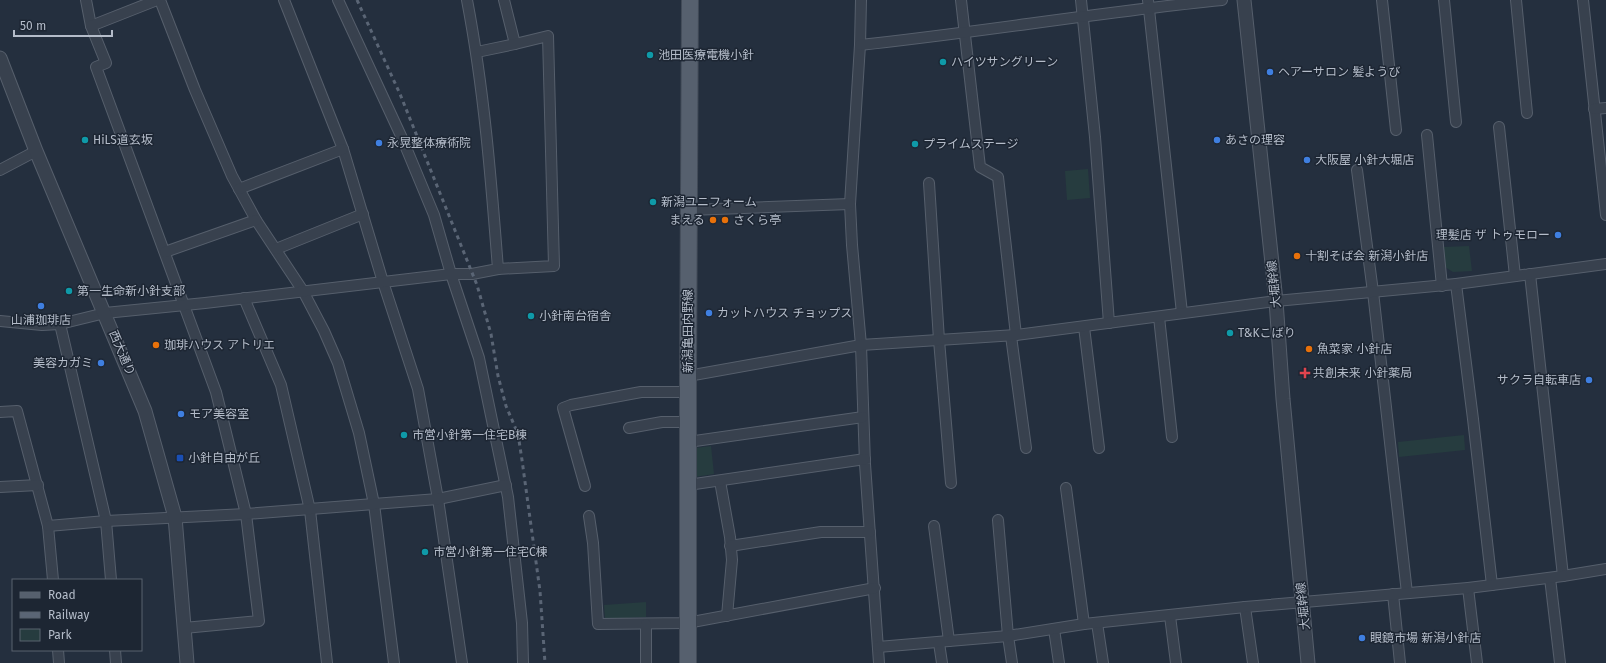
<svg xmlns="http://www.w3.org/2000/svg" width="1606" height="663" viewBox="0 0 1606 663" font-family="'Fira Sans','Noto Sans JP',sans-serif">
<rect width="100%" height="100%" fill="#242f3e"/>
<g fill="#263c3f">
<path d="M 1088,169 L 1090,198 L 1067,200 L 1065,171 Z"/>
<path d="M 1469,246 L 1472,271 L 1453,272 L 1445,267 L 1444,247 Z"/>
<path d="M 1464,435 L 1465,450 L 1399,457 L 1398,442 Z"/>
<path d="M 711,446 L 714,474 L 695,477 L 695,448 Z"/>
<path d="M 646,602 L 646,617 L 605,619 L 604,605 Z"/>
</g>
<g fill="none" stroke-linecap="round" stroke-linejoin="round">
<g stroke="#565f6c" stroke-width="12">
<g id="minor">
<path d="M 86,0 L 91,26 L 106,63 L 96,67 L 216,392 L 246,514 L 259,621 L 184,628"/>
<path d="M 160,0 L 195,90 L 232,176 L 256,220 L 303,291 L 324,331 L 338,363 L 359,433 L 374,504 L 394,663"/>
<path d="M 284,0 L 343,149 L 383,282 L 418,389 L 438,499 L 462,663"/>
<path d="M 338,0 L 402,138 L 434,215 L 451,274 L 479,358 L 508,497 L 522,623 L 523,663"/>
<path d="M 504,0 L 515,44"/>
<path d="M 861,0 L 860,45 L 850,204 L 852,245 L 861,345 L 865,464 L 879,663"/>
<path d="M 961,0 L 980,167 L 998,177 L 1016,335"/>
<path d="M 1081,0 L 1095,137 L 1109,323"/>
<path d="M 1148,0 L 1182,313"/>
<path d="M 1382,0 L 1396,130"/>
<path d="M 1444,0 L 1456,122"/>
<path d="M 1516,0 L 1527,113"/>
<path d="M 1583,0 L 1606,215"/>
<path d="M 91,26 L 157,0"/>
<path d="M 860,45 C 981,32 1101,12 1222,0"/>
<path d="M 477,52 L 515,44 L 548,36 L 554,266 L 498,269"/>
<path d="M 1594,109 L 1606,108"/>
<path d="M 1499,127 L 1515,276"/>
<path d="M 1427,135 L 1442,286"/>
<path d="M 0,170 L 36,151"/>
<path d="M 1357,170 L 1373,292 L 1407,593"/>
<path d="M 929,183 L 939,340 L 951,483"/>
<path d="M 239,189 L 343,149"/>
<path d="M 689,210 L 850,204"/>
<path d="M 276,249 L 363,214"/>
<path d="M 165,252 L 256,220"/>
<path d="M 1530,274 L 1563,576"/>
<path d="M 1456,284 L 1473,419 L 1492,585"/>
<path d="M 244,298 L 281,385 L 310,510 L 327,663"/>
<path d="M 1159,317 L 1172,437"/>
<path d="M 0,321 L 42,325 L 60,324 L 105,313 L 205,303 L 451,274 L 472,274 L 498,269 C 491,178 484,89 467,0"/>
<path d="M 60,324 L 106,521 L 111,580"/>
<path d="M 1084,327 L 1099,448"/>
<path d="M 1011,336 L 1026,448"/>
<path d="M 688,376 L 861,345 L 1016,335 L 1276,301 L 1456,284 L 1606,264"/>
<path d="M 0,412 L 17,411 L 48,526 L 53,580"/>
<path d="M 629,428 L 662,422 L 688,422"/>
<path d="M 688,442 L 863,417"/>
<path d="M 720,481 L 730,537 L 732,560 L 727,616"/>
<path d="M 688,485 L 865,459"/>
<path d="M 585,486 L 563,408 L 571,405 L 641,392 L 688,392"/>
<path d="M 0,487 L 38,485"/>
<path d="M 1066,488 L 1084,624"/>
<path d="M 589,516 L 593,543 L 598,624 L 687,623 L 875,588"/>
<path d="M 998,520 L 1008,636 L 1012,663"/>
<path d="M 48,526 L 106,521 L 246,514 L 438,499 L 506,485"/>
<path d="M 934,526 L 949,641"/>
<path d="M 730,546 L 821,532 L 870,532"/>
<path d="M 1550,578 L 1560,663"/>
<path d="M 1468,588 L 1477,663"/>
<path d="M 1393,594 L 1400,663"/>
<path d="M 1245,607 L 1253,663"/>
<path d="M 1170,616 L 1176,663"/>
<path d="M 1097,623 L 1103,663"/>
<path d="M 646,624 L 646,663"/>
<path d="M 1054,629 L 1059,663"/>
<path d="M 939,643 L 942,663"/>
<path d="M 878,647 L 1008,636 L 1084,624 L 1245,607 L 1468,588 L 1563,576 L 1606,569"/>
<path d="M 58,650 L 59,663"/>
<path d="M 115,650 L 116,663"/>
</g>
</g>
<g stroke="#565f6c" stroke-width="15">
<g id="tertiary">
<path d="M 1244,0 L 1276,301 L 1283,399 L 1308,663"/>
<path d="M 0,58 L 36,151 L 145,411 L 175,517 L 187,663"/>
</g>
</g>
<g stroke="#414a57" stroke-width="18">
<path id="primary" d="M 688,663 L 688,376 L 690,0"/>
</g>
<use href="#minor" stroke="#38414e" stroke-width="10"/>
<use href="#tertiary" stroke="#38414e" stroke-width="13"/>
<use href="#primary" stroke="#56606e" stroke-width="16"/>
<path stroke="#5a6575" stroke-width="3" stroke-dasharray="4 4" stroke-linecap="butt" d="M 357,0 L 400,94 L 477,285 L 491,334 L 498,376 L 506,406 L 518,434 L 522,460 L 540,591 L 545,663"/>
</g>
<g fill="#0f9aa8" stroke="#1d2633" stroke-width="1.5">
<circle cx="650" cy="55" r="4"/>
<circle cx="943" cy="62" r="4"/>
<circle cx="85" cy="140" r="4"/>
<circle cx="915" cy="144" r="4"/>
<circle cx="653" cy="202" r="4"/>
<circle cx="69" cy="291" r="4"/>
<circle cx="531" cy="316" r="4"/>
<circle cx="1230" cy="333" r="4"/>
<circle cx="404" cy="435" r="4"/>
<circle cx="425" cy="552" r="4"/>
</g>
<g fill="#3f7fe0" stroke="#1d2633" stroke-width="1.5">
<circle cx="1270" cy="72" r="4"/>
<circle cx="1217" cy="140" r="4"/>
<circle cx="379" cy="143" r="4"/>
<circle cx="1307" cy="160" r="4"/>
<circle cx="1558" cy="235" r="4"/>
<circle cx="41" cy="306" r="4"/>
<circle cx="709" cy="313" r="4"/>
<circle cx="101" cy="363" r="4"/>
<circle cx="1589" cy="380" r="4"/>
<circle cx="181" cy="414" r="4"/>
<circle cx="1362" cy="638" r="4"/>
</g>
<g fill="#e8710a" stroke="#1d2633" stroke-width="1.5">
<circle cx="713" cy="220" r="4"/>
<circle cx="725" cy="220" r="4"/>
<circle cx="1297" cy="256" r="4"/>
<circle cx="156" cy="345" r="4"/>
<circle cx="1309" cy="349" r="4"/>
</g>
<path fill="#e0444e" stroke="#1d2633" stroke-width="1.5" d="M1303 367h4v4h4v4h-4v4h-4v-4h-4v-4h4z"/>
<rect fill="#1a4fb4" stroke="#1d2633" stroke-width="1.5" x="176" y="454" width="8" height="8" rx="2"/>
<g text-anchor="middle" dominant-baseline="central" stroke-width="3" stroke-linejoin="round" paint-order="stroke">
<g font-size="12" fill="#b4bcc9" stroke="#1d2633" text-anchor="start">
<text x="658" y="55">池田医療電機小針</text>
<text x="951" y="62">ハイツサングリーン</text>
<text x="1278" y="72">ヘアーサロン 髪ようび</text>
<text x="93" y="140">HiLS道玄坂</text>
<text x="1225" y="140">あさの理容</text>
<text x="387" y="143">永晃整体療術院</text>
<text x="923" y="144">プライムステージ</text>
<text x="1315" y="160">大阪屋 小針大堀店</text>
<text x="661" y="202">新潟ユニフォーム</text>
<text x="705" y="220" text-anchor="end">まえる</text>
<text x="733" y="220">さくら亭</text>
<text x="1550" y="235" text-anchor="end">理髪店 ザ トゥモロー</text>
<text x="1305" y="256">十割そば会 新潟小針店</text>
<text x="77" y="291">第一生命新小針支部</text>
<text x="717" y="313">カットハウス チョップス</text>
<text x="539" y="316">小針南台宿舎</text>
<text x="41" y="320" text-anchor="middle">山浦珈琲店</text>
<text x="1238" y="333">T&amp;Kこばり</text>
<text x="164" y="345">珈琲ハウス アトリエ</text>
<text x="1317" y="349">魚菜家 小針店</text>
<text x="93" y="363" text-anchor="end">美容カガミ</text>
<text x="1313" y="373">共創未来 小針薬局</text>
<text x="1581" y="380" text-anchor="end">サクラ自転車店</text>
<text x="189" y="414">モア美容室</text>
<text x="412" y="435">市営小針第一住宅B棟</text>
<text x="188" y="458">小針自由が丘</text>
<text x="433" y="552">市営小針第一住宅C棟</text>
<text x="1370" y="638">眼鏡市場 新潟小針店</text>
</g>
<g font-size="12" fill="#b4bcc9" stroke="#1d2633">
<text transform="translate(1274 284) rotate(-96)">大堀幹線</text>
<text transform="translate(688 331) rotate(-90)">新潟亀田内野線</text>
<text transform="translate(122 353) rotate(67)">西大通り</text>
<text transform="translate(1303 606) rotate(-96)">大堀幹線</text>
</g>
</g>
<rect x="12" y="579" width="130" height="72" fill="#1d2633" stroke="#59626f"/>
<rect x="20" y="592" width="20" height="6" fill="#56606e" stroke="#59626f"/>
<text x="48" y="599" font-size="12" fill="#b4bcc9">Road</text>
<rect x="20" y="612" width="20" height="6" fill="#5a6575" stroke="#59626f"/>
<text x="48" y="619" font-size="12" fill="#b4bcc9">Railway</text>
<rect x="20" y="629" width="20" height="12" fill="#263c3f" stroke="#59626f"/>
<text x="48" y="639" font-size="12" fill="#b4bcc9">Park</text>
<path d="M14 30v6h98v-6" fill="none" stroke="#b4bcc9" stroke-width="2"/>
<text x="20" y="30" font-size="12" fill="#b4bcc9" stroke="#1d2633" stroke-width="3" paint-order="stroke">50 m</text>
</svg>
